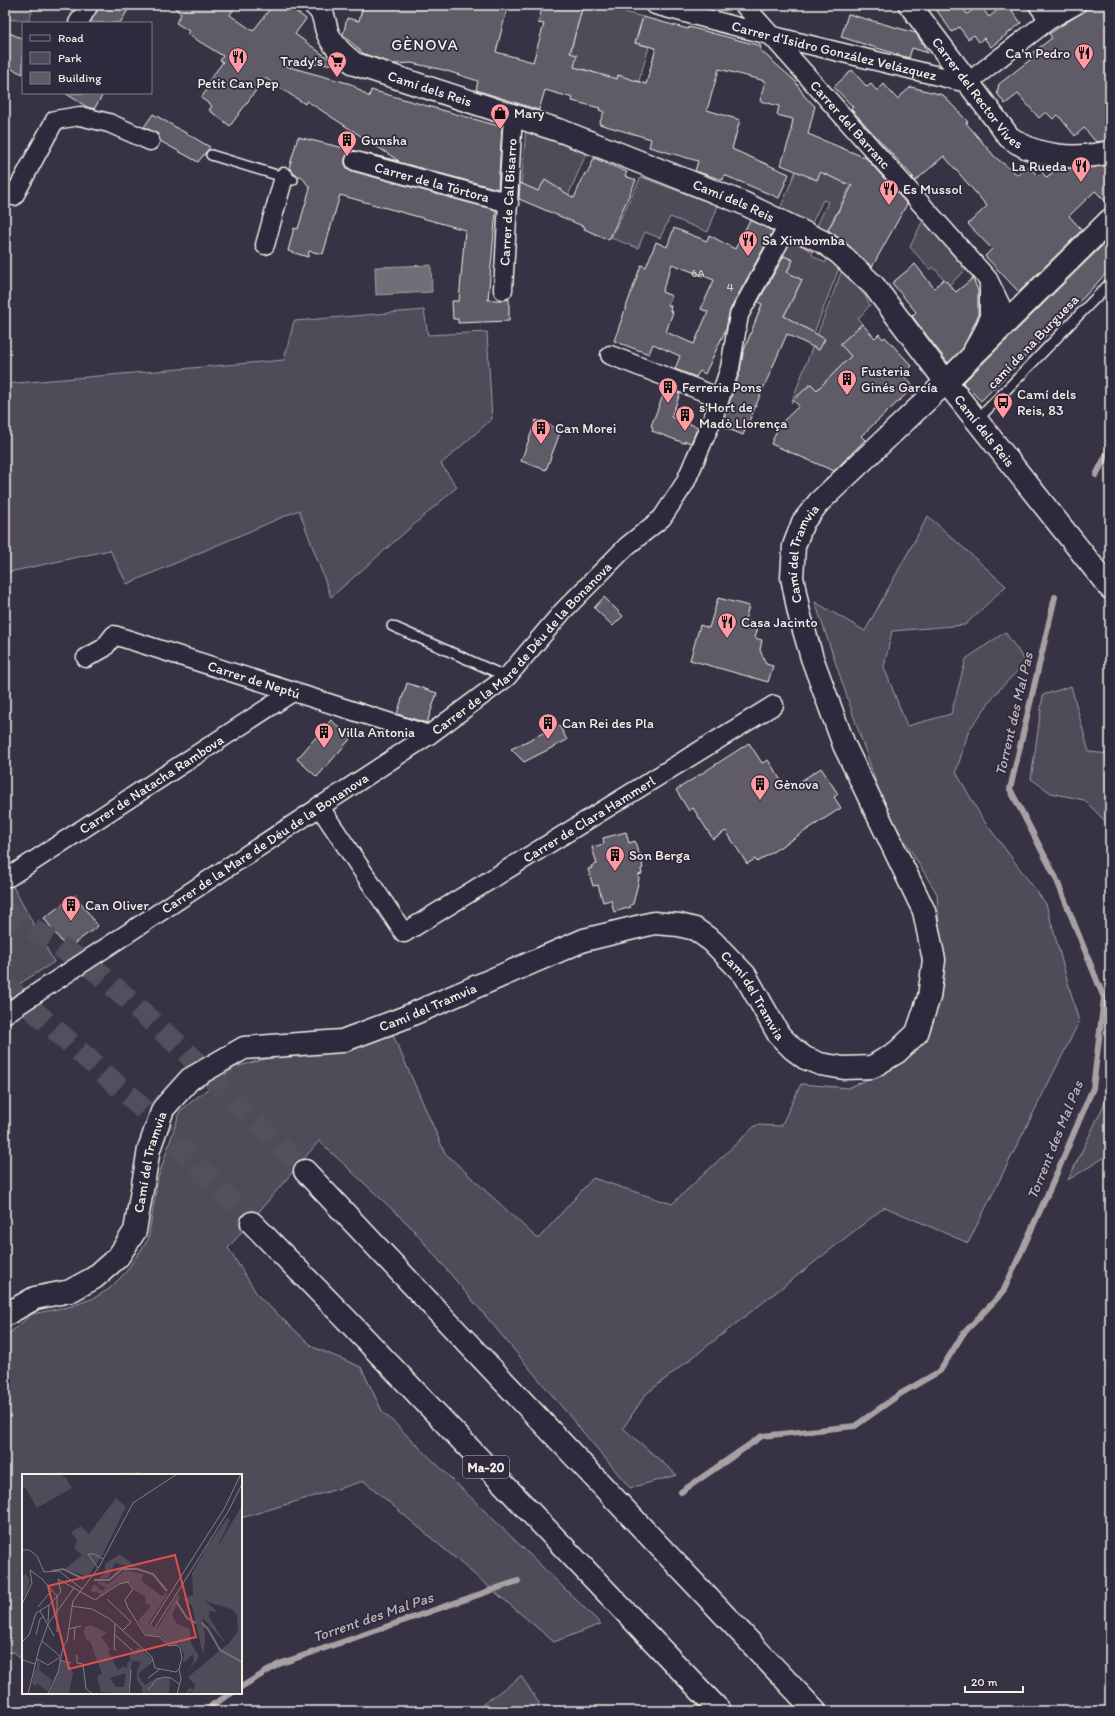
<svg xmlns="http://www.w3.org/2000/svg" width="1115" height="1716" viewBox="0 0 1115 1716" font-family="Itim,sans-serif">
<rect width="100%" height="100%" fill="#373244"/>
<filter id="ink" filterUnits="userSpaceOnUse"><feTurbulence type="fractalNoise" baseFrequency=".025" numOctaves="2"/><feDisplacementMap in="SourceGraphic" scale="8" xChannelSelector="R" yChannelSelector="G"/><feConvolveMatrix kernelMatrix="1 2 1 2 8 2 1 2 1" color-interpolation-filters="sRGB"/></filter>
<g filter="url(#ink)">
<g fill="#504b59" stroke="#a29ea0">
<path d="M 5,5 L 34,5 L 29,21 L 5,19 Z"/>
<path d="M 583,5 L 598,5 L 643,17 L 635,43 L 649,47 L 636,91 L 621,76 L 618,75 L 616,85 L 591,79 L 593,72 L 584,69 L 582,75 L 568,62 Z"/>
<path d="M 526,130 L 586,154 L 562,210 L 538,191 L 521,184 Z"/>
<path d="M 813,164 L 808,177 L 817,180 L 820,172 L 851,185 L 826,233 L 816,228 L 828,202 L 823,200 L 811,225 L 780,209 L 797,168 Z"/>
<path d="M 641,177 L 718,206 L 708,232 L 670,217 L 660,238 L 645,232 L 638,248 L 611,238 Z"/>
<path d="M 923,220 L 966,270 L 949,285 L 933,267 L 930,270 L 910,247 Z"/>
<path d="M 788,239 L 813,252 L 812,255 L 825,263 L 827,259 L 839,268 L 814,333 L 784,316 L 802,280 L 787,272 L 793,260 L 780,254 Z"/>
<path d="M 842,270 L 865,296 L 870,305 L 858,319 L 862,324 L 841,344 L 852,356 L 817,390 L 810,384 L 791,403 Z"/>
<path d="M 424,310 L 428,335 L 487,332 L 492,419 L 441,464 L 457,487 L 331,597 L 299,510 L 127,584 L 110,550 L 5,573 L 5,384 L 284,360 L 294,321 Z"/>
<path d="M 928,516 L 1006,586 L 965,625 L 892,631 L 884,667 L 907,726 L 951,714 L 966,659 L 1005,632 L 1026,662 L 998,691 L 969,730 L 956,772 L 982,818 L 1046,904 L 1079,1022 L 968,1243 L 885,1207 L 646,1394 L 623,1428 L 677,1475 L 630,1488 L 410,1226 L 319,1141 L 228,1248 L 259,1297 L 313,1347 L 361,1367 L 382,1411 L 601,1624 L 554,1642 L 364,1481 L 241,1518 L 241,1475 L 23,1475 L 23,1662 L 14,1652 L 5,1652 L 5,1337 L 32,1314 L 72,1306 L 94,1298 L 109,1289 L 125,1273 L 148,1240 L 158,1178 L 180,1111 L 235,1067 L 277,1056 L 321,1053 L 393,1035 L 445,1153 L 538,1239 L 593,1178 L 672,1204 L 756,1125 L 781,1126 L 801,1084 L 848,1088 L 896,1067 L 921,1040 L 941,954 L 937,894 L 884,806 L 815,602 L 865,631 Z"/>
<path d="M 1071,686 L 1089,752 L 1110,754 L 1110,826 L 1084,800 L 1051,793 L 1031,779 L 1043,695 Z"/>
<path d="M 5,872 L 54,962 L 5,993 Z"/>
<path d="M 1110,1092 L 1110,1154 L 1068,1180 Z"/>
<path d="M 521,1676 L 539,1703 L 539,1711 L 474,1711 Z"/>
</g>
<path fill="#726e77" stroke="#a6a2a4" d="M 431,265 L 432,292 L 376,295 L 375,267 Z"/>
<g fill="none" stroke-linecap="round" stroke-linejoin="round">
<g stroke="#a6a2a4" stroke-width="6">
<path d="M 1096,475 L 1110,448"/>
<path d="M 681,1492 L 762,1436 L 855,1426 L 900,1394 L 940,1371 L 963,1334 L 1003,1292 L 1053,1182 L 1093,1088 L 1104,998 L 1056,878 L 1010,789 L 1055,597"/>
<path d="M 241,1687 L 279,1664 L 518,1581"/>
<path d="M 208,1711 L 212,1705 L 232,1693"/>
</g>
</g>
<g fill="#5f5c67" stroke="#f4f1e8" fill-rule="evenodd">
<path d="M 99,5 L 131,5 L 120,23 L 90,23 Z"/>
<path d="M 172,5 L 236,5 L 230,15 L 253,31 L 273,5 L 287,5 L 306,19 L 295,34 L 336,64 L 282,65 L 351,84 L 369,97 L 371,90 L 502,127 L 498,189 L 365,153 L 399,161 L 307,101 L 305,104 L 265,78 L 230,126 L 209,110 L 212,106 L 201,98 L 211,84 L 208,82 L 223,62 L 220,60 L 223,56 L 187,34 L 189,31 L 176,23 L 181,14 Z"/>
<path d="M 363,5 L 508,5 L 496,52 L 533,62 L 544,24 L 538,23 L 543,5 L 583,5 L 570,53 L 577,55 L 574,67 L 617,79 L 618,75 L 646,84 L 656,48 L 635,43 L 643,17 L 688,29 L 689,27 L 761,46 L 760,50 L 795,81 L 805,97 L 815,106 L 808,134 L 866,158 L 907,204 L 872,267 L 847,244 L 828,230 L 852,186 L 820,172 L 817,180 L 781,165 L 792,130 L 791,130 L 793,119 L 777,115 L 779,106 L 760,101 L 765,81 L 719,69 L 707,110 L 740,120 L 732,149 L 789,174 L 779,198 L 724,175 L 723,180 L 695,171 L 698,161 L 649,147 L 651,139 L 599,124 L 604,112 L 599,110 L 600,108 L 572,101 L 573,98 L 545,90 L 539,110 L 476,90 L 478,81 L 444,70 L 411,63 L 394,64 L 364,54 L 343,35 L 347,18 L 359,21 Z"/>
<path d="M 933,5 L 961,5 L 967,14 L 980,5 L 989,17 L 1004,5 L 1008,5 L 1021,23 L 991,47 L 984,38 L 979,42 L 974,35 L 968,39 L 959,27 L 952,32 Z"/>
<path d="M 1098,5 L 1106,5 L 1110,10 L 1110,140 L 1096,142 L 1084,128 L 1075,136 L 1058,115 L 1053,119 L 1046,112 L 1039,118 L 1018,94 L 1005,104 L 997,93 L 999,84 L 1031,59 L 1028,56 L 1052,38 L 1049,34 L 1085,10 Z"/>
<path d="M 848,14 L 916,33 L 928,53 L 912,48 L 909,58 L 841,37 Z"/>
<path d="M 5,31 L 23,39 L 23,74 L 5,66 Z"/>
<path d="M 852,70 L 867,87 L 871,84 L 877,91 L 884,84 L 897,99 L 911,87 L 943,95 L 968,122 L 966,123 L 995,157 L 1018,175 L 1028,166 L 1038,176 L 1042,172 L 1047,178 L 1057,168 L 1085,168 L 1110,165 L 1110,206 L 1095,191 L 1069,216 L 1082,230 L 1019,292 L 985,256 L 992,249 L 968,224 L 987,206 L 944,156 L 915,181 L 911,177 L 914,178 L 851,109 L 853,107 L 834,87 Z"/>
<path d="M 65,93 L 104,93 L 94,109 L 87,107 Z"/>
<path d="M 153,114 L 210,147 L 198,162 L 160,141 L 158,134 L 144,127 Z"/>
<path d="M 298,137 L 356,151 L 348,153 L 345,159 L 345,164 L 347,168 L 352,171 L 496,210 L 488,300 L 503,300 L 509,299 L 509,321 L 458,323 L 458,319 L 453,319 L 452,301 L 459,301 L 465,230 L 340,195 L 323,254 L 309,251 L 308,257 L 288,251 L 294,228 L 298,229 L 310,188 L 302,177 L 294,174 L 289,168 Z"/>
<path d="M 594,158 L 627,172 L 625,176 L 636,180 L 609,240 L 584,229 L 585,227 L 519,199 L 520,183 L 538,191 L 545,180 L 574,198 L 585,173 L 587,174 Z"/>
<path d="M 750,220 L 773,231 L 730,310 L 726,329 L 705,374 L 700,371 L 696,377 L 675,369 L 680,356 L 653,344 L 649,354 L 614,341 L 641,265 L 646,267 L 656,242 L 667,247 L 674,228 L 707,241 L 709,235 L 735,249 ZM 672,264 L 714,280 L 701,309 L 708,312 L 694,344 L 666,332 L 673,312 L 670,311 L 671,306 L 668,305 L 672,296 L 662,292 Z"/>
<path d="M 1110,238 L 1110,269 L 1084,297 L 981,401 L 963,383 Z"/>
<path d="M 784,256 L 793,260 L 787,272 L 802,280 L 784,316 L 825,339 L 819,350 L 787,334 L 743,435 L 721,426 L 740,371 L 743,353 L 762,304 L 758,302 Z"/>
<path d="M 915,264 L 934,288 L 944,279 L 956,292 L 973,278 L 978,291 L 978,316 L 963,348 L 948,363 L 912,316 L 916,312 L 892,283 Z"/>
<path d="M 862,324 L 875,338 L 879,334 L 883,339 L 885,337 L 912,366 L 903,375 L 914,387 L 861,436 L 865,440 L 834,471 L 771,444 L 779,425 L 799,406 L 793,400 L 811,384 L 817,390 L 851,356 L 840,344 Z"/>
<path d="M 666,388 L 680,394 L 671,417 L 698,427 L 691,443 L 685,441 L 684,443 L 652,431 L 653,427 L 651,426 Z"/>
<path d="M 536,420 L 561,430 L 546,470 L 521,461 Z"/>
<path d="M 604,597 L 623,616 L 613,626 L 594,608 Z"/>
<path d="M 718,598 L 749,606 L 745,620 L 759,624 L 755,638 L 762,640 L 760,650 L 766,664 L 773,666 L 768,682 L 690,660 L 700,625 L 709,628 Z"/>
<path d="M 407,683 L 437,693 L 427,723 L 397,714 Z"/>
<path d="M 331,720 L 351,738 L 317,777 L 297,759 Z"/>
<path d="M 559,725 L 567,740 L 524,762 L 511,749 Z"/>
<path d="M 749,743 L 762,763 L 768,760 L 787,790 L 821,768 L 838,794 L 834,797 L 841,808 L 757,862 L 755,859 L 747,864 L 726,831 L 713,839 L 693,808 L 689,811 L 676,790 Z"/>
<path d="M 626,832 L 629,843 L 635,841 L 638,853 L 640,853 L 643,868 L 641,869 L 642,874 L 638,875 L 639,879 L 633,904 L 630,905 L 631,907 L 614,912 L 611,900 L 603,902 L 598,885 L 593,886 L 588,869 L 592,868 L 591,866 L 597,864 L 592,847 L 604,844 L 603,838 Z"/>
<path d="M 75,895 L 98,926 L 67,949 L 44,918 Z"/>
</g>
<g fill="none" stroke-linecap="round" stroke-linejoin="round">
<g stroke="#534f5d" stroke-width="22" stroke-dasharray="22 11" stroke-linecap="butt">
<path d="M 5,910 L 99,973 L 186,1052 L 305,1171"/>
<path d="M 5,985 L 134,1100 L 252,1223"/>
</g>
<g stroke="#f4f1e8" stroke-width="12">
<g id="lane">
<path d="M 211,155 L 293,180"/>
<path d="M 977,420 L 1110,283"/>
<path d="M 392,626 L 507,677"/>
</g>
</g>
<g stroke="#f4f1e8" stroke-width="21">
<g id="street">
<path id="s1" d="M 655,5 L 769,35 L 967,83 L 1049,20 L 1076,5"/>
<path id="s2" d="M 744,5 L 988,279 L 1008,320"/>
<path d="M 1038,5 L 1049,20"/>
<path d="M 78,23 L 89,5"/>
<path id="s3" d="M 355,161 L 509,203"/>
<path d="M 5,195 L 14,196 L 55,120 L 80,116 L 109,123 L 150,141"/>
<path d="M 265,245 L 284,177"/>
<path id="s4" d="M 503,290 L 513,114"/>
<path d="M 973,349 L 983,332 L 989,318 L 989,284"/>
<path d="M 610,355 L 720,398"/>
<path id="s5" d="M 86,658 L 104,648 L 114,635 L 429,735"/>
<path id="s6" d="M 319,806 L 404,933 L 774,705"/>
<path id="s7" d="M 9,877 L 294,691"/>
<path id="s8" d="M 5,1014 L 429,735 L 507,677 L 563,611 L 627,546 L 662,518 L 685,483 L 713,418 L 730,368 L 739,315 L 789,224"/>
</g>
</g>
<g stroke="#f4f1e8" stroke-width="25">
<g id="secondary">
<path id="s9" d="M 315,5 C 327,15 323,24 329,36 C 335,48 345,56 355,64 L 564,132 L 743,203 L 823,242 L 839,253 L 874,286 L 946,382 L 1110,588"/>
<path id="s10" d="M 910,5 L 1009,137 C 1036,158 1078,160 1110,152"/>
<path id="s11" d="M 5,1315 L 35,1298 L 70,1291 L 94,1278 L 118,1257 L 135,1231 L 149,1149 L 163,1109 L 190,1079 L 244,1048 L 342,1041 L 401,1019 L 584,940 L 654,923 L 679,925 L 695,929 L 712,941 L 745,975 L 779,1035 L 793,1049 L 805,1058 L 820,1064 L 844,1068 L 872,1067 L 897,1052 L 917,1033 L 929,997 L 934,960 L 924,911 L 844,745 L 812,658 L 799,613 L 792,577 L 794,546 L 803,522 L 819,502 L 946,382 L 1110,220"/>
</g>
</g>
<g stroke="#f4f1e8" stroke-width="25">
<g id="highway">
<path d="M 305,1171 L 815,1711"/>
<path d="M 252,1223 L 345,1318 L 720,1711"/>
</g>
</g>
<use href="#lane" stroke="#2f2a3d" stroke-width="9"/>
<use href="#street" stroke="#2f2a3d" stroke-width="18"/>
<use href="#secondary" stroke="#2f2a3d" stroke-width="22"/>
<use href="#highway" stroke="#2f2a3d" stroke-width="22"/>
</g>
</g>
<defs>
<g id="restaurant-pin" transform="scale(1)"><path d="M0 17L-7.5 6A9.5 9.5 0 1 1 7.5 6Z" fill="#ff9aa2" stroke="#2f2a3d"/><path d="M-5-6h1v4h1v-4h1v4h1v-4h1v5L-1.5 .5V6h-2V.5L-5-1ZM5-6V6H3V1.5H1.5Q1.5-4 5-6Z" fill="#111"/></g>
<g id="supermarket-pin" transform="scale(1)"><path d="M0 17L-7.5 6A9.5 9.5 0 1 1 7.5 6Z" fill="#ff9aa2" stroke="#2f2a3d"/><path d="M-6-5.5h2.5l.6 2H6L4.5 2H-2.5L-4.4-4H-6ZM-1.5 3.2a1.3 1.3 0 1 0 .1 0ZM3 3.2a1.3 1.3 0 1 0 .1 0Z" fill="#111"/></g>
<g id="shop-pin" transform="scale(1)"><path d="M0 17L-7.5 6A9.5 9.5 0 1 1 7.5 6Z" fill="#ff9aa2" stroke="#2f2a3d"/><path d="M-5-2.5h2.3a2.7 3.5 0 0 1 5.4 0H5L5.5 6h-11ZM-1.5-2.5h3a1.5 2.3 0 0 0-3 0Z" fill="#111"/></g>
<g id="building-pin" transform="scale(1)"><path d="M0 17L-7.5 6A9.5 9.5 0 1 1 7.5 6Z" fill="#ff9aa2" stroke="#2f2a3d"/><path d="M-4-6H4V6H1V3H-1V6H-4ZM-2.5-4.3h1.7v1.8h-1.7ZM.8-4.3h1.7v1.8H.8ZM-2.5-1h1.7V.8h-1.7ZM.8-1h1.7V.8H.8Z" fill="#111"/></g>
<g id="bus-pin" transform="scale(1)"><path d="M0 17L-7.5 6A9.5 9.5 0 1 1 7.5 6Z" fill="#ff9aa2" stroke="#2f2a3d"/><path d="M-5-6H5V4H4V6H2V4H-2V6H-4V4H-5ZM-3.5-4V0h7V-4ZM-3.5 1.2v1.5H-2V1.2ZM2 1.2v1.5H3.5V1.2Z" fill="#111"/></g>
</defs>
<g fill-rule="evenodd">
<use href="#restaurant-pin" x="1084" y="53"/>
<use href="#restaurant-pin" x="238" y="57"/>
<use href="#supermarket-pin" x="337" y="61"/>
<use href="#shop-pin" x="500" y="113"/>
<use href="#building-pin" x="347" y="140"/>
<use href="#restaurant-pin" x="1081" y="166"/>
<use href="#restaurant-pin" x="889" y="189"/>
<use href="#restaurant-pin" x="748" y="240"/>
<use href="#building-pin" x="847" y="379"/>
<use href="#building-pin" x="668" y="387"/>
<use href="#bus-pin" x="1003" y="402"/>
<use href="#building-pin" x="685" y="415"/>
<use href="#building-pin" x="541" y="428"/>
<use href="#restaurant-pin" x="727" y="622"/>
<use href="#building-pin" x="548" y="723"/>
<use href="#building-pin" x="324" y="732"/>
<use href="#building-pin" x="760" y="784"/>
<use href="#building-pin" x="615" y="855"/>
<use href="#building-pin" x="71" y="905"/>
</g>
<g text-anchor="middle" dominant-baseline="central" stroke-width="3.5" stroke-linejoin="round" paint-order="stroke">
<g font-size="12" fill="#cfccc8">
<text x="698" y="273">6A</text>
<text x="730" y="287">4</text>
</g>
<rect fill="#2f2a3d" stroke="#b9b5b5" stroke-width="1" x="463" y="1456" width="46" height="22" rx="3"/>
<g font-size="13" font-weight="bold" fill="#f4f1e8">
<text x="486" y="1467">Ma-20</text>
</g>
<g font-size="14" fill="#f4f1e8" stroke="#2f2a3d">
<text stroke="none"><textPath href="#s1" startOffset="185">Carrer d'Isidro González Velázquez</textPath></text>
<text stroke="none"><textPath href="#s9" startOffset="152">Camí dels Reis</textPath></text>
<text stroke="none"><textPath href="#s10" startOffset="111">Carrer del Rector Vives</textPath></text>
<text stroke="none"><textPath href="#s2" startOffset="160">Carrer del Barranc</textPath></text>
<text stroke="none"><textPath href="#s3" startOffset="80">Carrer de la Tórtora</textPath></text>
<text stroke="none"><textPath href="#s9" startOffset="476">Camí dels Reis</textPath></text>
<text stroke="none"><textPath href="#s4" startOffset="88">Carrer de Cal Bisarro</textPath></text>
<text transform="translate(1033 342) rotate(-46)">camí de na Burguesa</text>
<text stroke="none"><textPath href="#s9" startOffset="824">Camí dels Reis</textPath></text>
<text stroke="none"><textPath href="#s11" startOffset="1671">Camí del Tramvia</textPath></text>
<text stroke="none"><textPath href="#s8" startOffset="635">Carrer de la Mare de Déu de la Bonanova</textPath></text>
<text stroke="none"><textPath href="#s5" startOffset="184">Carrer de Neptú</textPath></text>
<text stroke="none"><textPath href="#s7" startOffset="170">Carrer de Natacha Rambova</textPath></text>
<text stroke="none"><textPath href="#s6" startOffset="370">Carrer de Clara Hammerl</textPath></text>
<text stroke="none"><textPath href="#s8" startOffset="311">Carrer de la Mare de Déu de la Bonanova</textPath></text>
<text stroke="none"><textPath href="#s11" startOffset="952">Camí del Tramvia</textPath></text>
<text stroke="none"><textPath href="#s11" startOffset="579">Camí del Tramvia</textPath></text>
<text stroke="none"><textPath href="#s11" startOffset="231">Camí del Tramvia</textPath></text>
</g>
<g font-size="14" fill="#f4f1e8" stroke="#2f2a3d" text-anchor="start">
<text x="1070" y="53" text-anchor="end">Ca'n Pedro</text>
<text x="323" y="61" text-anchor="end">Trady's</text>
<text x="238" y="83" text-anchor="middle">Petit Can Pep</text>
<text x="514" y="113">Mary</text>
<text x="361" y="140">Gunsha</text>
<text x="1067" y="166" text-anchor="end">La Rueda</text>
<text x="903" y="189">Es Mussol</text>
<text x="762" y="240">Sa Ximbomba</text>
<text x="861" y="371">Fusteria<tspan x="861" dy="16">Ginés García</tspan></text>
<text x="682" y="387">Ferreria Pons</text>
<text x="1017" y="394">Camí dels<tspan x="1017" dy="16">Reis, 83</tspan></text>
<text x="699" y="407">s'Hort de<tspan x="699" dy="16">Madò Llorença</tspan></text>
<text x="555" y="428">Can Morei</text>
<text x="741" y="622">Casa Jacinto</text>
<text x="562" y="723">Can Rei des Pla</text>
<text x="338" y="732">Villa Antonia</text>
<text x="774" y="784">Gènova</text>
<text x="629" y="855">Son Berga</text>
<text x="85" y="905">Can Oliver</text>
</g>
<g font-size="15" font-style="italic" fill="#bab6b5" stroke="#2f2a3d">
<text transform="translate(1014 714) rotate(-77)">Torrent des Mal Pas</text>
<text transform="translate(1055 1140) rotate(-68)">Torrent des Mal Pas</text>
<text transform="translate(373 1617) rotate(-19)">Torrent des Mal Pas</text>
</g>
<g font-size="16" letter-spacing="1" fill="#f4f1e8" stroke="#2f2a3d">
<text x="425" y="44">GÈNOVA</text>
</g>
</g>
<g transform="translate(22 1474)">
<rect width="220" height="220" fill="#373244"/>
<path d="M 0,0 L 37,0 L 43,3 L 50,14 L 15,34 L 3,13 L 0,14 ZM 94,24 L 104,33 L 81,80 L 66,103 L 43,95 L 60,81 L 52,74 L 55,67 L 49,58 L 59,52 L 67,60 ZM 220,31 L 220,220 L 168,220 L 170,217 L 163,220 L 168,213 L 171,216 L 173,211 L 166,203 L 207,169 L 216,157 L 215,141 L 209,135 L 183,127 L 196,138 L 187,137 L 187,143 L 204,170 L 181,144 L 183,166 L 181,181 L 170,132 L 161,125 L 171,121 L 170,99 L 187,70 L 205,44 L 208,46 L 194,76 ZM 98,80 L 115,94 L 93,89 L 86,104 L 79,105 L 78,103 L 83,100 L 83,90 ZM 103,96 L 121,100 L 120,107 L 138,121 L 141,122 L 144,118 L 145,121 L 126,150 L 135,155 L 156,120 L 158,124 L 150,141 L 155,150 L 168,155 L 169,169 L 177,183 L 165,199 L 172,187 L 171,180 L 161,189 L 162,180 L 158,172 L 146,170 L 139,162 L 126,161 L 122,158 L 116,147 L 129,132 L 123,129 L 124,123 L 112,116 L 109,109 L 96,109 L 77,123 L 78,119 L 68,117 L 72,110 L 80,117 L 84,114 L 75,109 L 77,107 L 86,110 ZM 4,100 L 8,107 L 3,122 L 0,122 L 0,101 ZM 69,151 L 85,159 L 79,163 L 88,175 L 86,177 L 96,196 L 102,192 L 105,194 L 105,189 L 109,186 L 107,182 L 117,173 L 132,187 L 117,199 L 117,203 L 123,211 L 134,204 L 148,203 L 147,220 L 120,220 L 120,213 L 115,206 L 115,196 L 119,188 L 110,187 L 106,220 L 79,218 L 75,202 L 80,200 L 68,167 L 65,167 L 62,158 L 63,153 ZM 104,199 L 102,213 L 94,213 L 88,204 ZM 15,186 L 18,189 L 17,196 L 30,206 L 26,218 L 16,210 L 12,212 L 10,208 L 13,195 L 15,195 ZM 38,186 L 46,189 L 51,199 L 47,220 L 27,220 L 37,196 Z" fill="#504b59" fill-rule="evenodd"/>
<path fill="none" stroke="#726e77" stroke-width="2" d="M 30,97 L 41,95 L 62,105M 72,106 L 87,106 L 100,95 L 115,95 L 131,100 L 145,117M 154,127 L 165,144 L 174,149M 180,149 L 186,155 L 198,176 L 220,188"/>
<path fill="none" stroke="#837e86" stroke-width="1" d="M 0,76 L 7,76 L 15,82 L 22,98 L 37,97 L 60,115M 76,94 L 66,80 L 72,80 L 81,85M 85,125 L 109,148 L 101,156M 0,130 L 10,109 L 8,96 L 20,105 L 35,122M 49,132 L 70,135 L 88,145 L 130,183 L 133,194 L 154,198 L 157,195M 16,133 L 29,117M 18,137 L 32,162M 26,148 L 27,131M 93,150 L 92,175 L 94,176M 128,151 L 202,35 L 219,0M 133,154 L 207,36 L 220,10M 46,155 L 59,152M 35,158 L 35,122M 14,161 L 18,145 L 22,142M 93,161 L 112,178M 52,166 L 53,153M 20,167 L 38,182M 0,168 L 7,161 L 14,139 L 27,131 L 39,118 L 36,105 L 73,126 L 97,110 L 106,108 L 111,115 L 103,126 L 106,134 L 123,161 L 138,163 L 147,172 L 154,171 L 158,174 L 160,184 L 157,195M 55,181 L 55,189 L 61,190 L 64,215 L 71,220M 15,185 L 26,191 L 38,183M 37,186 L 49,189M 0,188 L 1,186 L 13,190M 126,204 L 138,195M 126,216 L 135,205 L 143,203 L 149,204 L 157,210M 6,220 L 17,175 L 26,150 L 52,114M 26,220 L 36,198 L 41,173 L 45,167 L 51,127 L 77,93 L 111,29 L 155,0M 107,220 L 109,196M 155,220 L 159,205 L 157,195"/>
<path fill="#dc504e" fill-opacity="0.15" stroke="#dc504e" stroke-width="2" d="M 153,81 L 174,163 L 47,195 L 26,112 Z"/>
<rect width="220" height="220" fill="none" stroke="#f4f1e8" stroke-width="2"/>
</g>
<rect width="1115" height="1716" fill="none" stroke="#2f2a3d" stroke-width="20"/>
<rect x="10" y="10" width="1095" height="1696" fill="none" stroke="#f4f1e8" stroke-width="1.5" filter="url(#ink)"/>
<rect x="22" y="22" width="130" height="72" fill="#2f2a3d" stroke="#7e7a81"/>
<rect x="30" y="35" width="20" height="6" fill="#2f2a3d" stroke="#7e7a81"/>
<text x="58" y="42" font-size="12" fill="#f4f1e8">Road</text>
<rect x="30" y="52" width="20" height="12" fill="#504b59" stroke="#7e7a81"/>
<text x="58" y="62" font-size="12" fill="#f4f1e8">Park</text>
<rect x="30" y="72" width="20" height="12" fill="#5f5c67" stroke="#7e7a81"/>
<text x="58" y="82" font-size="12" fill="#f4f1e8">Building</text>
<path d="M965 1686v6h58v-6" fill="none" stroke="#f4f1e8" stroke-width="2"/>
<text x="971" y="1686" font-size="12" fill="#f4f1e8" stroke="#2f2a3d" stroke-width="3" paint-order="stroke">20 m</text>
</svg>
